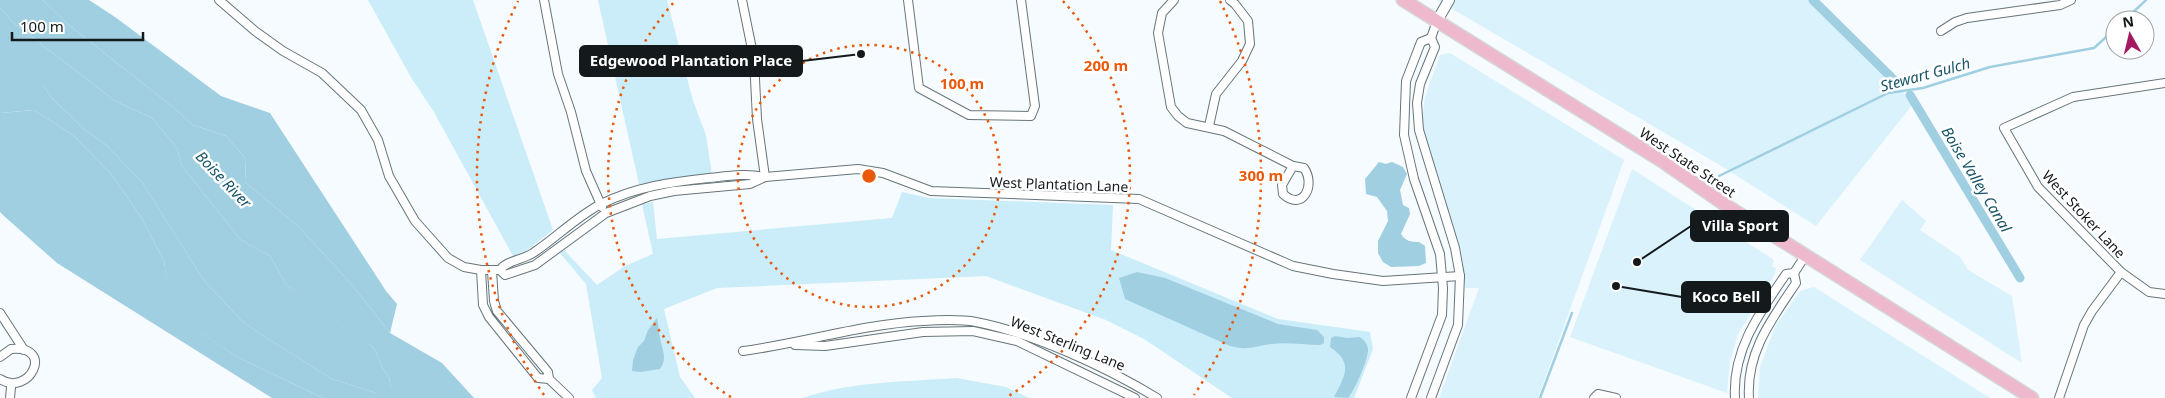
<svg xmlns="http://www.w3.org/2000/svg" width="2165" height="398" viewBox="0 0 2165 398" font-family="'Noto Sans',sans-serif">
<rect width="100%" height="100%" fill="#f5fbfe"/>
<g fill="#d9f2fc">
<path d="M 1437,0 L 1810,0 L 1900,89 L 1913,104 L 1816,226 L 1723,167 Z"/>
<path d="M 1450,53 L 1624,160 L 1538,398 L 1439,398 L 1479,288 L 1465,288 L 1461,250 L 1433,164 L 1422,123 L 1425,97 L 1440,55 Z"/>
<path d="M 1632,169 L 1774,260 L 1772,266 L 1776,268 L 1775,274 L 1738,334 L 1730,362 L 1727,393 L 1570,337 Z"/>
<path d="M 1902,200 L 1926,221 L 1920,230 L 1960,257 L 1968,270 L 2012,296 L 2022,363 L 1860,260 Z"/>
<path d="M 1814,287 L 1990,398 L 1758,398 L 1760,367 L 1776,325 L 1800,291 Z"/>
</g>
<g fill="#cbecf9">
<path d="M 368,0 L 473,0 L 553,230 L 527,250 L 513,256 L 434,112 L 412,79 Z"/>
<path d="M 598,0 L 667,0 L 693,101 L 706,135 L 712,175 L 639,184 Z"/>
<path d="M 902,192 L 929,198 L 1113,205 L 1111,250 L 1278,319 L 1370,332 L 1373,349 L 1354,398 L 1232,398 L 1144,339 L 1106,320 L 986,276 L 717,288 L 664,309 L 680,377 L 695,398 L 596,398 L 592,390 L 602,378 L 586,284 L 560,253 L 564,250 L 597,285 L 625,266 L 653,254 L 642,204 L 653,202 L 657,239 L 892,218 Z"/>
<path d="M 956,378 L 1006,387 L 1029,398 L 803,398 C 851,381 906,382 956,378 Z"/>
</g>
<g fill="#a0cfe2">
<path d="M 43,0 L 89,0 L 115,17 L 221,96 L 270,113 L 386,291 L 397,304 L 390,333 L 353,286 L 299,227 L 245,182 L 246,159 L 226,136 L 193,125 L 174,108 L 69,25 Z"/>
<path d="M 0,8 L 15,24 L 115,101 L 152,118 L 177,148 L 182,166 L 241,240 L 270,256 L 287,286 L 318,300 L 356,342 L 363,338 L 376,351 L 382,368 L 389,377 L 391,390 L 386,396 L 332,379 L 257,332 L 240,319 L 203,279 L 142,182 L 105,144 L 85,130 L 51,97 L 43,85 L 0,87 Z"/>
<path d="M 34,110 L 74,136 L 111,174 L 141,217 L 164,261 L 172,313 L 237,357 L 323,398 L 272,398 L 57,263 L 4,216 L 0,212 L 0,113 Z"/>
</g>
<g fill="#a0cfe1">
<path d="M 0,0 L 43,0 L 69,25 L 174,108 L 193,125 L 226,136 L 246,159 L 245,182 L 299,227 L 353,286 L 390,333 L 442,363 L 474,398 L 323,398 L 237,357 L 171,313 L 164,261 L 141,217 L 111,174 L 74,136 L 34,110 L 0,113 L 0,87 L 21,83 L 43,85 L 51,97 L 85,130 L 105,144 L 142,182 L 203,279 L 240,319 L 257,332 L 332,379 L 386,396 L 391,390 L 389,377 L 382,368 L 376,351 L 363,338 L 356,342 L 318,301 L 287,286 L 270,256 L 241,240 L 182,166 L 177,148 L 152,118 L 115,101 L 15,24 L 0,8 Z"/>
<path d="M 1379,162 L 1386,164 L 1392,162 L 1403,167 L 1407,174 L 1400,190 L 1403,205 L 1409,208 L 1410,214 L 1401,234 C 1405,241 1411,242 1419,242 L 1425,246 L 1426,263 L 1419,266 L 1391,267 L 1383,262 L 1378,253 L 1378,241 L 1388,221 L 1387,211 L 1377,197 L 1366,194 L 1365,179 Z"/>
<path d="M 1137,272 L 1165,278 L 1278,324 L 1317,330 L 1324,337 L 1324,343 L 1320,345 C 1304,345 1287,342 1272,344 C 1254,346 1249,351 1230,346 L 1125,299 L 1119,278 Z"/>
<path d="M 657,318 C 659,325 658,332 660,338 C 662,349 668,359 660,369 L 641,372 L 632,371 L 633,360 L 638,347 L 644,341 L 648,330 Z"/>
<path d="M 1335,336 L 1347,338 L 1360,337 C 1364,340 1368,344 1368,350 C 1368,360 1355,390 1348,398 L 1334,397 C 1345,376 1354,363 1330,347 L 1331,338 Z"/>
</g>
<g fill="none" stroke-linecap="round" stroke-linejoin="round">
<g stroke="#a0cfe1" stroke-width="2.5">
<path d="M 2125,20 L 2146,0"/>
<path d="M 1719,176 L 1888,93 L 1923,88 L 1990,67 L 2094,48 L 2115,29"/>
<path d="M 1540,398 L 1572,313"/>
</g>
<g stroke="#a0cfe1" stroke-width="9">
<path d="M 1813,0 L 1894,80"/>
<path d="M 1910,95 L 2020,278"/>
</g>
<path stroke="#a0cfe1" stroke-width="16" d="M 349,322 L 387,398"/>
<g stroke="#67757a" stroke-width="10">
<g id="minor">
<path d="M 219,0 L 255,31 L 283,51 L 322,73 L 361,110 L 378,140 L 389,176 L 415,221 L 448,258 L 464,267 L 481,270 L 500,270 L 505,275 L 535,265 L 606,213 L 650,196 L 674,191 L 750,184 L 765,177 L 858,169 L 883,173 L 931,191 L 1139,199 L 1293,266 L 1333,274 L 1383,281 L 1460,276"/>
<path d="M 544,0 L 558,74 L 571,112 L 586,171 L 602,207"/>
<path d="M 742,0 L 754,59 L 757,119 L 765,177"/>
<path d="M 908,0 L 919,88 L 969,115 L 1031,116 L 1035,106 L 1021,0"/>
<path d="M 1174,0 L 1162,13 L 1158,33 L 1171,107 L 1178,116 L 1187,123 L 1224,131 L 1293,166"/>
<path d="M 1941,31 L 1955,22 L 1967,18 L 2060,5 L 2071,0"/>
<path d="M 1431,38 L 1437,21"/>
<path d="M 2165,83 L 2073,97 L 2004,128 L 2038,187 L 2121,272 L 2149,292 L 2165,294"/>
<path d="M 1209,126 L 1216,94 L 1242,61 L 1250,44 L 1248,21 L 1235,4 L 1230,0"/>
<path d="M 1293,166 L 1304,168 C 1316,185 1303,212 1283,194 L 1282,185 Z"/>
<path d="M 481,270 L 483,305 L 489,317 L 538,378 L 549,379 L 548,372 L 497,311 L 494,301 L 492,271"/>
<path d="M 500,270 C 507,260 523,260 533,253 C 556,238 576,217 601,204 C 635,187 671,182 709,178 C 728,176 746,173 765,177"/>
<path d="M 0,313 L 24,350"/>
<path d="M 795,345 L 825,346 L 923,332 L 973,331 L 1017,341 L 1135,398"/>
<path d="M 743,351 C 803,343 862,324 923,321 C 939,320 960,319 976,322 C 1033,333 1108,368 1157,398"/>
<path d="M 0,357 L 11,349 C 56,345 29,398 0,379"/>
<path d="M 549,379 L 569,398"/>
<path d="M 10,398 L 11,387"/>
<path d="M 1411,398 L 1442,315 L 1443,288 L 1440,254 L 1414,179 L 1404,135 L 1406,81 L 1421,42 L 1431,38 L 1435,47 L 1420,84 L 1417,103 L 1419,130 L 1455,248 L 1460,276 L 1458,325 L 1431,398"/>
<path d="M 1594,398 L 1598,394 L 1616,398"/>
<path d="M 1735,398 C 1732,350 1760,312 1786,274 L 1794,273 L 1805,256"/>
<path d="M 1749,398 C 1746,352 1772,319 1796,283 L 1794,273"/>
<path d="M 2059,398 L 2084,325 L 2092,311 L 2121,272"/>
</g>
</g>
<g stroke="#67757a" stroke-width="12">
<path id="tertiary" d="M 1437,21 L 1449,0"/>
</g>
<g stroke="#d5d6d6" stroke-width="15">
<path id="primary" d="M 1403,0 L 1665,163 L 1727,206 L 2032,398"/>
</g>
<use href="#minor" stroke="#fff" stroke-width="8"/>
<use href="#tertiary" stroke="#fff" stroke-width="10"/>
<use href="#primary" stroke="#eeb8cd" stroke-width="12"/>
</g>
<g fill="none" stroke="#e8590c" stroke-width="2.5" stroke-dasharray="2.5 5">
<circle cx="869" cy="176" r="131"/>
<path d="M731 397A261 261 0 0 1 675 1M1063 1A261 261 0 0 1 1007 397"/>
<path d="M544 395A392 392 0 0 1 518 1M1220 1A392 392 0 0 1 1194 395"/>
</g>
<g text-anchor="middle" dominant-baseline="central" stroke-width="5" stroke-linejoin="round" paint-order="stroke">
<g font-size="14" fill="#141a1c" stroke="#fff">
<text transform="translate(1688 162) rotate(34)">West State Street</text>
<text transform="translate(1059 184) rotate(2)">West Plantation Lane</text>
<text transform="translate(2084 214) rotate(47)">West Stoker Lane</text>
<text transform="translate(1068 343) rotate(22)">West Sterling Lane</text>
</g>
<g font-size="15" font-style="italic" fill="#175468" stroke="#fff">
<text transform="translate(1925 74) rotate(-15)">Stewart Gulch</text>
<text transform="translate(224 179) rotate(46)">Boise River</text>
<text transform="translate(1977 179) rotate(59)">Boise Valley Canal</text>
</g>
</g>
<circle cx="869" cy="176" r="8" fill="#e8590c" stroke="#fff" stroke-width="2.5"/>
<g font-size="15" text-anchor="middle" font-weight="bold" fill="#e8590c" stroke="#fff" stroke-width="5" stroke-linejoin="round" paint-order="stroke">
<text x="1106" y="71">200 m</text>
<text x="962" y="89">100 m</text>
<text x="1261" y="181">300 m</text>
</g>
<path fill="none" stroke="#141a1c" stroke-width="2" d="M861 54L802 61M1637 262L1691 226M1616 286L1682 297"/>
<g fill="#141a1c" stroke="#fff" stroke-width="2">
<circle cx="861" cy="54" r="5"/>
<circle cx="1637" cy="262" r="5"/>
<circle cx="1616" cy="286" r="5"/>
</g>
<g fill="#141a1c" stroke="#141a1c" stroke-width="2">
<rect x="580" y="46" width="222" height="30" rx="5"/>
<rect x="1691" y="211" width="97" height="30" rx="5"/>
<rect x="1682" y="282" width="88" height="30" rx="5"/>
</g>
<g font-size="15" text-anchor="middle" font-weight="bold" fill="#fff">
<text x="691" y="66">Edgewood Plantation Place</text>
<text x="1740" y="231">Villa Sport</text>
<text x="1726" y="302">Koco Bell</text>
</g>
<g transform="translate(2130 35) rotate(352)"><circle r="24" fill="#ffffff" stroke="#a1a3a4"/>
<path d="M0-4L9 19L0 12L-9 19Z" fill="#a41a62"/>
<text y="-8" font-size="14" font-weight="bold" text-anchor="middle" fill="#141a1c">N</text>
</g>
<path d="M12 32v8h131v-8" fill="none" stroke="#141a1c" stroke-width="2.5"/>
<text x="20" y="32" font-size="15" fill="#141a1c" stroke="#ffffff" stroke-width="4" paint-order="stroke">100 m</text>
</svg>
